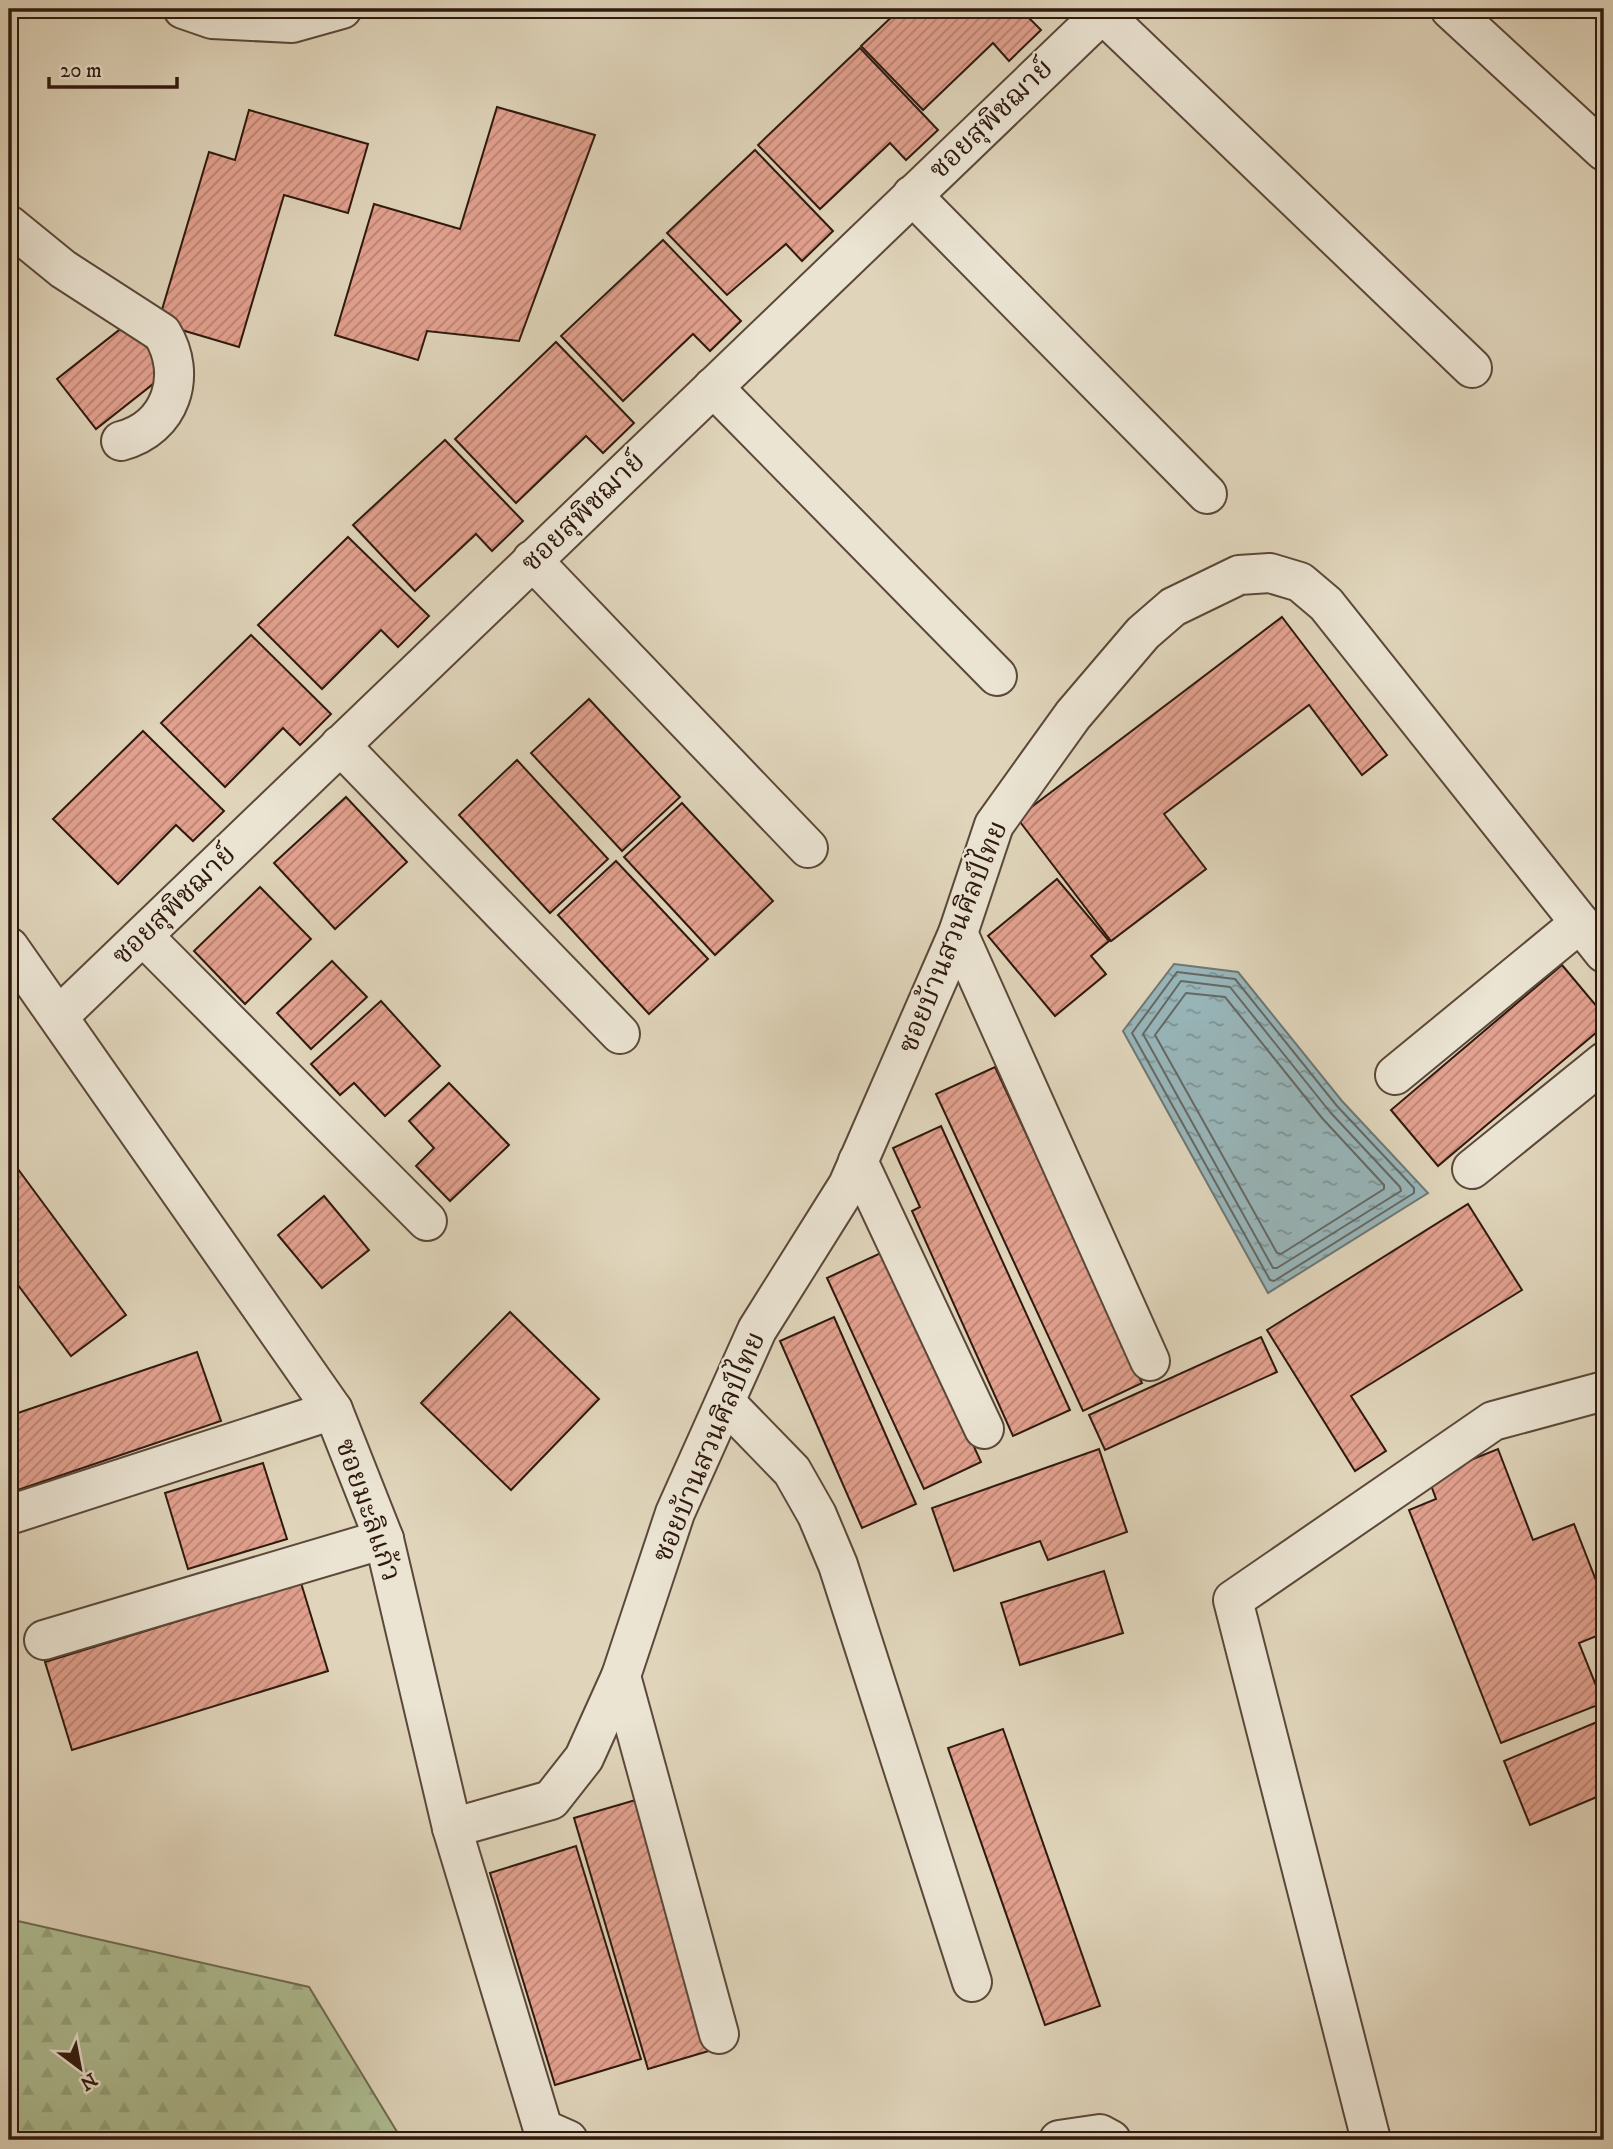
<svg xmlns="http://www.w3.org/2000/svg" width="1613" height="2149" viewBox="0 0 1613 2149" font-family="'IM FELL DW Pica','Noto Serif Thai',serif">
<defs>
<pattern id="forest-firs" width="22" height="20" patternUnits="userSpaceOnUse" patternTransform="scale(1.75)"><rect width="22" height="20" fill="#aebe93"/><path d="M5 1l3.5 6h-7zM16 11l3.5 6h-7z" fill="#96a37e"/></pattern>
<pattern id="water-ripples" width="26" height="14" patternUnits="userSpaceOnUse" patternTransform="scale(1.75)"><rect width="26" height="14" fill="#98b6ba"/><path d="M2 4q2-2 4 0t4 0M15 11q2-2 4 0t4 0" fill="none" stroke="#7c9396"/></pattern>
<pattern id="building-hatch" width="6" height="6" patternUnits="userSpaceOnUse" patternTransform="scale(1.75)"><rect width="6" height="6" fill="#e3a18f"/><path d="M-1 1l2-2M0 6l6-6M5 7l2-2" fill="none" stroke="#b88273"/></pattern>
</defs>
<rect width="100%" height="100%" fill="#e0d5bb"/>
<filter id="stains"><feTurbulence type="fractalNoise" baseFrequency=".00286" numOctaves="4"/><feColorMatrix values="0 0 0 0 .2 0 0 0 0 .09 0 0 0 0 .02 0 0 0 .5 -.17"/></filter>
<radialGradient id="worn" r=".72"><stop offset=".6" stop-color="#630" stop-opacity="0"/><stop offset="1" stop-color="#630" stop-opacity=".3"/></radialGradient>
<path fill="url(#forest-firs)" stroke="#6e6c50" stroke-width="2" d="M 9,1919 L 309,1987 L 402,2140 L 9,2140 Z"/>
<path fill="url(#water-ripples)" stroke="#6e7775" stroke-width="2" d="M 1174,964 L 1238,972 L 1342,1101 L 1428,1193 L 1268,1293 L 1123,1031 Z"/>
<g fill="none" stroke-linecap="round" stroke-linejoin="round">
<g stroke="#646864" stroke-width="2">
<path d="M 1177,972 L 1235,979 L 1337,1106 L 1414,1188 L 1414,1193 L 1274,1281 L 1270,1280 L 1132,1033 Z"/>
<path d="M 1181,981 L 1230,987 L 1330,1112 L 1400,1187 L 1401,1191 L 1277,1268 L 1273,1268 L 1143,1034 Z"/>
<path d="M 1186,993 L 1225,997 L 1322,1118 L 1384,1185 L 1384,1189 L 1281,1254 L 1277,1253 L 1155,1035 Z"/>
</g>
</g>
<g fill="url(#building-hatch)" stroke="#2f190e" stroke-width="2">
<path d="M 900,9 L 1020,9 L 1041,30 L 1009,61 L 993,43 L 923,110 L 861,46 Z"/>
<path d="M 860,48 L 938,130 L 906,160 L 890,143 L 820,209 L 758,145 Z"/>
<path d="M 497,107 L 595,135 L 519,341 L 427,331 L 418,360 L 335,335 L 374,204 L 460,229 Z"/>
<path d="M 249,110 L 368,144 L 348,213 L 284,195 L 239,347 L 158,323 L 209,152 L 235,160 Z"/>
<path d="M 755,150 L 833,231 L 802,261 L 786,244 L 727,295 L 667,233 Z"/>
<path d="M 663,240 L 741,321 L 710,351 L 693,334 L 623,401 L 561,336 Z"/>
<path d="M 128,323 L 167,373 L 96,429 L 57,379 Z"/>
<path d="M 556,342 L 634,423 L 603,453 L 586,436 L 516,503 L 455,439 Z"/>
<path d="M 445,440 L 523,521 L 492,551 L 476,534 L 415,591 L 353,525 Z"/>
<path d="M 348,537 L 429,616 L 398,647 L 381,630 L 322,689 L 258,625 Z"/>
<path d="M 1282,617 L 1387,755 L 1362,775 L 1309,705 L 1164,814 L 1206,869 L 1111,941 L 1017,818 Z"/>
<path d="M 251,635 L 331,714 L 300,745 L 283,728 L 225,787 L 161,723 Z"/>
<path d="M 589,699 L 680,797 L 622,851 L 531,753 Z"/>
<path d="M 143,731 L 224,811 L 193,841 L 176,825 L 118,884 L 53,819 Z"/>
<path d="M 517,760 L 608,859 L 550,913 L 459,815 Z"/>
<path d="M 346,797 L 407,862 L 335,929 L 274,863 Z"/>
<path d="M 682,803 L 773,901 L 715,955 L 624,857 Z"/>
<path d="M 616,861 L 708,959 L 649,1014 L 558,915 Z"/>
<path d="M 1057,879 L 1109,941 L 1091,956 L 1106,974 L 1055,1016 L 988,936 Z"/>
<path d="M 260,887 L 311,939 L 245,1004 L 194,951 Z"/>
<path d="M 332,961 L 367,997 L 311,1049 L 277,1013 Z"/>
<path d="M 1562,965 L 1604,1015 L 1604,1026 L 1438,1166 L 1391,1110 Z"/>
<path d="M 381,1001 L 440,1066 L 385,1116 L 354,1083 L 340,1095 L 311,1064 Z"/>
<path d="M 995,1067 L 1142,1383 L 1083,1411 L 936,1094 Z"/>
<path d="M 449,1083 L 509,1145 L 450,1201 L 416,1166 L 434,1148 L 409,1121 Z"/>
<path d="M 941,1126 L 1070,1410 L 1013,1436 L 912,1211 L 920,1207 L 893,1148 Z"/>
<path d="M 9,1157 L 126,1315 L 71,1356 L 9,1273 Z"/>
<path d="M 324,1196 L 369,1250 L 322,1288 L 278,1235 Z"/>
<path d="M 1468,1204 L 1522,1290 L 1351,1396 L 1386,1451 L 1355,1471 L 1267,1330 Z"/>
<path d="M 885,1251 L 981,1462 L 924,1489 L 827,1278 Z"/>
<path d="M 510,1312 L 599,1399 L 511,1490 L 421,1403 Z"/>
<path d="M 834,1317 L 916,1504 L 862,1528 L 780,1341 Z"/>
<path d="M 1261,1337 L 1277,1372 L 1105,1450 L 1089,1415 Z"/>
<path d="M 197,1352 L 221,1421 L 9,1493 L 9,1416 Z"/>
<path d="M 1099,1449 L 1127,1532 L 1048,1560 L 1040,1541 L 954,1571 L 932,1508 Z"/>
<path d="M 1498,1449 L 1533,1540 L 1574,1524 L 1604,1601 L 1604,1633 L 1579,1643 L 1603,1703 L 1501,1743 L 1409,1510 L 1436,1499 L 1428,1477 Z"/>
<path d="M 263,1463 L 287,1539 L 188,1569 L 165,1493 Z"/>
<path d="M 1104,1571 L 1123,1633 L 1020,1665 L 1001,1603 Z"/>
<path d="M 301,1583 L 328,1671 L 72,1750 L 45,1662 Z"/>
<path d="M 1604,1719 L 1604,1794 L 1530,1825 L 1504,1761 Z"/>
<path d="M 1003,1729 L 1100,2006 L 1045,2025 L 948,1748 Z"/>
<path d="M 639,1799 L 712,2050 L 648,2069 L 574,1818 Z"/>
<path d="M 576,1846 L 641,2059 L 555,2085 L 490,1873 Z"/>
</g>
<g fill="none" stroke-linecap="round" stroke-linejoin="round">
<g stroke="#5b4839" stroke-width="42">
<g id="minor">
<path d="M 183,9 L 212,19 L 292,23 L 342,9"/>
<path d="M 1450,9 L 1604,151"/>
<path d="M 1102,13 L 1472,368"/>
<path d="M 912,195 L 1207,494"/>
<path d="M 9,225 L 63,269 L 162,333 C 188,375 171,428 121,441"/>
<path d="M 713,387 L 997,676"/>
<path d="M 532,560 L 808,848"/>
<path d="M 340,745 L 620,1034"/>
<path d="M 958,933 L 1150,1361"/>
<path d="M 143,936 L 427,1221"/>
<path d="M 9,947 L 333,1410 L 384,1539 L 452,1828 L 543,2129 L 568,2140"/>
<path d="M 59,1016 L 1107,9"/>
<path d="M 1395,1075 L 1580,923"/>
<path d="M 858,1161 L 984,1429"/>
<path d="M 1472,1169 L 1604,1062"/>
<path d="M 725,1402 L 792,1471 L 817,1515 L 838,1565 L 972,1982"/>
<path d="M 9,1515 L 333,1410"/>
<path d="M 44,1640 L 384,1539"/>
<path d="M 621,1676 L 719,2034"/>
<path d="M 452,1828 L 551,1800 L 584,1758 L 621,1676 L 675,1513 L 757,1330 L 848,1185 L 958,933 L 994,825 L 1073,715 L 1143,633 L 1173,607 L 1239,575 L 1270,573 L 1300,582 L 1326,604 L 1604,953"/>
<path d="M 1059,2140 L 1100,2134 L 1111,2140"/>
<path d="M 1371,2140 L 1233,1600 L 1493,1421 L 1604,1391"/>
</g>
</g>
<use href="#minor" stroke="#ebe4d3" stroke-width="38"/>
</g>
<g text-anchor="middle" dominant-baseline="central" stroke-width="5" stroke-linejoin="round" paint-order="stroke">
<g font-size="28" fill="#2f190e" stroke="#ebe4d3">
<text transform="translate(991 119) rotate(-44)">ซอยสุพิชฌาย์</text>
<text transform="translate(583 512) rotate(-44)">ซอยสุพิชฌาย์</text>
<text transform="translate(174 905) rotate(-44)">ซอยสุพิชฌาย์</text>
<text transform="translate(953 937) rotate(-68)">ซอยบ้านสวนศิลป์ไทย</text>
<text transform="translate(709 1447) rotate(-67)">ซอยบ้านสวนศิลป์ไทย</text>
<text transform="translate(368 1510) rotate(71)">ซอยมะลิแก้ว</text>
</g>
</g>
<rect width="1613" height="2149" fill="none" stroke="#e0d5bb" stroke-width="35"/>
<rect x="10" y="10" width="1592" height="2128" fill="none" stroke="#2f190e" stroke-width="3.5"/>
<rect x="18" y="18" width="1578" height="2114" fill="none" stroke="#2f190e" stroke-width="2"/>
<g transform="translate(80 2068) rotate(148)" stroke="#ebe4d3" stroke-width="5" paint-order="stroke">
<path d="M0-5L12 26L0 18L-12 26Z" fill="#2f190e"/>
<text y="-10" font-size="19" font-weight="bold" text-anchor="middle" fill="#2f190e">N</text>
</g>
<path d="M49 77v10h128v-10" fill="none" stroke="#2f190e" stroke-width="3.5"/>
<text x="60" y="77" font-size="21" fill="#2f190e" stroke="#ebe4d3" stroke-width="5" paint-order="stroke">20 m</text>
<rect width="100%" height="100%" filter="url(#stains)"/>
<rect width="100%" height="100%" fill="url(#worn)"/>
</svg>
